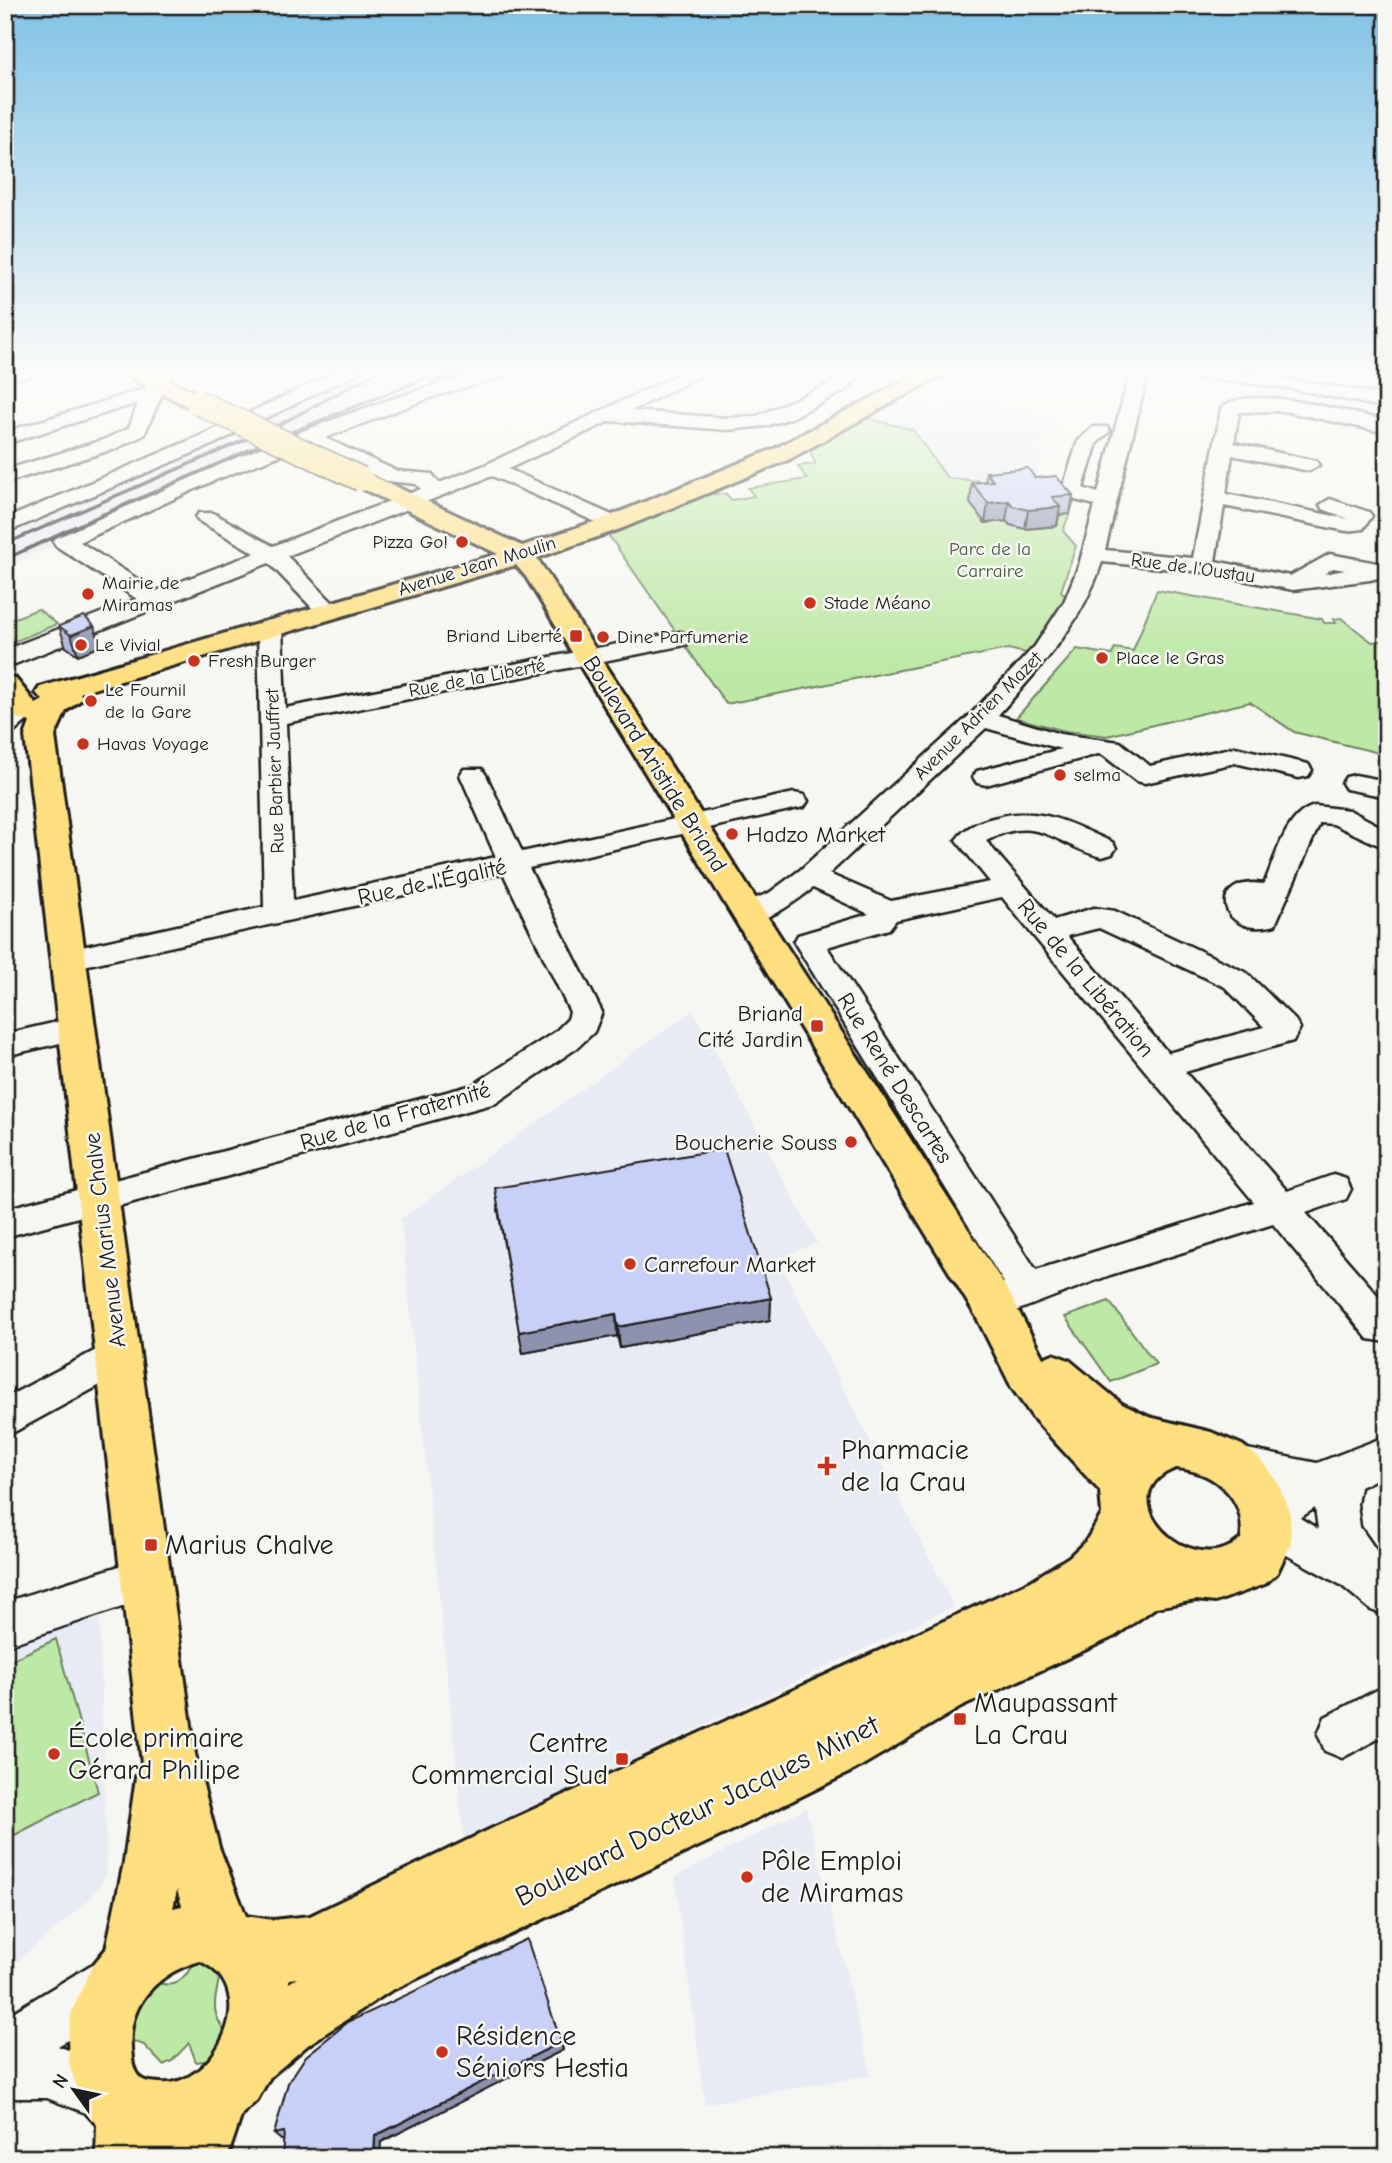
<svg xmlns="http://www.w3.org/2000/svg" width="1392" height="2163" viewBox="0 0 1392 2163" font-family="'Comic Neue',sans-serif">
<rect width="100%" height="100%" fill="#f6f6f2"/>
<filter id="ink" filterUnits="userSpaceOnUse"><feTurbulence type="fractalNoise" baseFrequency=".0143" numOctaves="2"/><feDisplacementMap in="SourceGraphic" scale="14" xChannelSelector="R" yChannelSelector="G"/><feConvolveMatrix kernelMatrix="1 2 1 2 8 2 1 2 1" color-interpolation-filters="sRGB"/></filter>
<g filter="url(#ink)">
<g fill="#e8ebf4">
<path d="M 361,372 L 387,372 L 346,396 L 350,398 L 418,372 L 484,372 L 290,439 L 259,425 Z"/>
<path d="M 1237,372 L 1387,372 L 1387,398 L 1319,384 Z"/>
<path d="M 963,397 L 1043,417 L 1058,426 L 1047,427 L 1038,450 L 1044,451 L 1033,483 L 1026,485 L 946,478 L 913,430 L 879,421 L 909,401 L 938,411 Z"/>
<path d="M 246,431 L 275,445 L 5,567 L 5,537 Z"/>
<path d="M 693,1010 L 817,1243 L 778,1259 L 954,1606 L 464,1840 L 401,1219 Z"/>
<path d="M 99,1603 L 107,1874 L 90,1899 L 5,1972 L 5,1633 Z"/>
<path d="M 806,1808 L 871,2075 L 705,2104 L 675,1877 Z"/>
</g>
<g fill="#bde8a5" stroke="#6c8260" stroke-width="2">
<path d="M 867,418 L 913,430 L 947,478 L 1057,488 L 1074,502 L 1063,531 L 1076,546 L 1061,591 L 1067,598 L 1030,654 L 1008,649 L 726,704 L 607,533 L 710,494 L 726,494 L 732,500 L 754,496 L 748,488 L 807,479 L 798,466 L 815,464 L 810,450 Z"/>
<path d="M 1157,590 L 1322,619 L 1324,623 L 1336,623 L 1334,619 L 1341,618 L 1372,642 L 1387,640 L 1387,755 L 1294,732 L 1250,702 L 1107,736 L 1065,731 L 1016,718 L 1077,649 L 1112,655 L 1115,648 L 1133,651 Z"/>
<path d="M 38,609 L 57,624 L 16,641 L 5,634 L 5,622 Z"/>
<path d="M 1109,1301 L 1156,1364 L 1111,1382 L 1065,1317 Z"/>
<path d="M 56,1639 L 98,1792 L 5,1840 L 5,1663 Z"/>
<path d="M 199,1960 L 220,1970 C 217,2001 207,2006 227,2035 L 209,2066 L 203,2061 L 196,2062 L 189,2043 L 172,2061 L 163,2065 L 144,2045 L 133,2041 L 123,2049 L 147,1980 C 180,1991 178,1981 199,1960 Z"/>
</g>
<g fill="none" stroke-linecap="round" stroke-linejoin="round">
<g stroke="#1c1c1c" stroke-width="5">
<g id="minor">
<path d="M 5,372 L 32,372 L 29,376 L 5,382 Z"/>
<path d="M 154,372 L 172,372 L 144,435 L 117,448 L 5,483 L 5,470 L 103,440 L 129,428 L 138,403 L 5,444 L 5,432 L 144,389 Z"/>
<path d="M 336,372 L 359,372 L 214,444 L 5,533 L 5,519 L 200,436 Z"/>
<path d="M 480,372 L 509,372 L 506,376 L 438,395 L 325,438 L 397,471 L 432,474 L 439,483 L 485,465 L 684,372 L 708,372 L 631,411 L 728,418 L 757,416 L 834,382 L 844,372 L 863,372 L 846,390 L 791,418 L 766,426 L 728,430 L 610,421 L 508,469 L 621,519 L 625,523 L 621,527 L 607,527 L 492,476 L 287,556 L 335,605 L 339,610 L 335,615 L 319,615 L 269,563 L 5,668 L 7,649 L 137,599 L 56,546 L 53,541 L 56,536 C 194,475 334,412 480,372 ZM 308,445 L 387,481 L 416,484 L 421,489 L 273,546 L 213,513 L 199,513 L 196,517 L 199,521 L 255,553 L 156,591 L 80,542 L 215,480 Z"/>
<path d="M 1130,372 L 1148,372 L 1105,550 L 1193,558 L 1221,409 C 1243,381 1355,414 1387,421 L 1387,433 L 1283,411 L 1239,412 L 1234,443 L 1316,461 L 1319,465 L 1309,471 L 1232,455 L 1226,494 L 1349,519 L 1323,509 L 1320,505 L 1330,499 L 1369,512 L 1372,516 L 1363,529 L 1346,531 L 1224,506 L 1215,561 L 1290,576 L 1330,554 L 1382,564 L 1385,569 L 1378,578 L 1370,580 L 1293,590 L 1203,572 L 1102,562 C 1082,624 1040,668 998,715 L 1060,734 L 1120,742 L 1150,766 L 1235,747 L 1308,764 L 1312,770 L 1308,776 L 1299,778 L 1235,763 L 1145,783 L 1136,781 L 1103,755 L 1098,754 L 986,785 L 977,783 L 973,777 L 977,771 L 1061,749 L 986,728 L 829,874 L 891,901 L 990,882 L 956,840 C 965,827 978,822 993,818 C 1042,805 1068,823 1112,842 L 1116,848 L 1112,854 L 1102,857 C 1055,845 1037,812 986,841 L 1054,920 L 1094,908 L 1115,911 L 1247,973 L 1295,1020 L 1300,1028 L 1293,1041 L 1185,1072 L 1287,1191 L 1333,1175 L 1346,1179 L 1351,1189 L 1346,1199 L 1306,1213 L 1387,1306 L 1387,1342 L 1368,1339 L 1273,1224 L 1110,1275 L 992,1320 L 979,1315 L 973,1304 L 979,1293 L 1004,1283 L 794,942 L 798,935 L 869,914 L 813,888 C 792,904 763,927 736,920 L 731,913 L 736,906 L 769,893 L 800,870 L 972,713 L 1035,646 L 1064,602 L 1079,565 L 1095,505 L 1075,500 L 1062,490 L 1078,441 L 1093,427 L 1107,427 L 1110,431 L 1097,443 L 1083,488 L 1098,493 ZM 1333,568 L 1345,570 L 1324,574 ZM 1002,897 L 1036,939 L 1254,1202 L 1036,1270 L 827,947 L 889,929 L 896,920 ZM 1099,928 L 1225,987 L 1264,1027 L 1168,1053 L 1067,936 Z"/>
<path d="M 1184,372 C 1254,372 1319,383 1387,396 L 1387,408 L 1288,388 L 1193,377 Z"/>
<path d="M 270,620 L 278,622 L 282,627 L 285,708 L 680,632 L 688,634 L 692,639 L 688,644 L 680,646 L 286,723 L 293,901 L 496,857 L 460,775 L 464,769 L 482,769 L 486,775 L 522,852 L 794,793 L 804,795 L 808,801 L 804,807 L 794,809 L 529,868 L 602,1012 L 594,1032 L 577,1048 L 496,1103 L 5,1237 L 5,1209 L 473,1085 L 555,1032 L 568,1019 L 570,1012 L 503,873 L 70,969 L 59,966 L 55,959 L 59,952 L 264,907 L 258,627 L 262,622 Z"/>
<path d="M 24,704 L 33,707 L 37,712 L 14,732 L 5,735 L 5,714 Z"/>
<path d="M 1355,775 L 1387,781 L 1387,797 L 1346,789 L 1342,783 L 1346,777 Z"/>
<path d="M 1315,806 L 1349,810 L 1387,830 L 1387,849 L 1333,824 L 1320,823 L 1275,925 C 1219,940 1205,875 1264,884 C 1276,858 1285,813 1315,806 Z"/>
<path d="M 79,1017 L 90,1020 L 95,1028 L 90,1036 L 5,1056 L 5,1034 Z"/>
<path d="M 119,1338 L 133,1343 L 139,1355 L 133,1367 L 5,1437 L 5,1398 Z"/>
<path d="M 1387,1436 L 1387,1474 L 1360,1487 L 1357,1504 L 1360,1527 L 1387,1566 L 1387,1616 L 1371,1610 L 1341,1585 L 1252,1536 C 1242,1514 1251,1504 1270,1491 L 1217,1478 L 1211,1465 L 1217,1452 L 1232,1446 L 1317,1463 ZM 1315,1508 L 1318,1529 L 1300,1518 Z"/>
<path d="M 145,1558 L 161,1564 L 167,1579 L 161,1594 L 5,1646 L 5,1602 Z"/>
<path d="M 1387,1685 L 1387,1734 L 1342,1758 L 1325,1751 L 1318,1734 L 1325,1717 Z"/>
<path d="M 110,1958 L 129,1965 L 136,1984 L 129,2003 L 58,2046 L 132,2075 L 140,2095 L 132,2115 L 112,2123 L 47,2098 L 5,2098 L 5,2017 L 91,1965 Z"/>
</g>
</g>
<g stroke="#1c1c1c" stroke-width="6">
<g id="major">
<path d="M 124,372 L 151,372 L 205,397 L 208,402 L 197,408 L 189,407 L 127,376 Z"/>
<path d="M 921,372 L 947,372 L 790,459 L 623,528 L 537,558 L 1008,1291 L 1043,1358 L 1053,1354 L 1069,1360 L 1122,1404 L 1149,1417 L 1211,1432 L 1242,1445 L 1259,1458 L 1278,1483 L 1290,1514 L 1291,1543 L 1277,1573 L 1265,1584 L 1215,1602 L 1196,1600 L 1156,1607 L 1115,1636 L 961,1707 L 856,1769 L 735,1829 L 390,1991 L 309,2044 L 270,2077 L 257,2100 L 242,2114 L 227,2158 L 96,2158 L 97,2125 L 87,2114 L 78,2091 L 69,2064 L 68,2037 L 72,2011 L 82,1989 L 92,1966 L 106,1949 L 124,1862 L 136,1777 L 142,1764 L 25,736 L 30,722 L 17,718 L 5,704 L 5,676 L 15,678 L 36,704 L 43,700 L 36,693 L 40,687 L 498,554 L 353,484 L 349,479 L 353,474 L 369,474 L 522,546 L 605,518 L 774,449 ZM 516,565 L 526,577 L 976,1316 L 1012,1388 L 1034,1419 L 1100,1491 L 1102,1514 L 1086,1541 L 1069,1557 L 1031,1581 L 495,1827 L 310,1916 L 273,1920 L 246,1916 L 219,1847 L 195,1754 L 55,736 L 66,711 L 83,698 L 80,693 ZM 1176,1468 C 1214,1471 1247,1498 1241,1539 C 1190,1584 1104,1495 1176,1468 ZM 177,1890 L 182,1906 L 173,1908 ZM 200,1961 C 265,1990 213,2089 160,2083 C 152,2082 146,2083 140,2078 C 132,2070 132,2059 131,2048 C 127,2003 159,1972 200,1961 ZM 297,1978 L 289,1983 L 289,1979 Z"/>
</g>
</g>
<use href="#minor" fill="#f6f6f2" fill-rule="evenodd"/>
<use href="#major" fill="#fedf80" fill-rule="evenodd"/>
<g stroke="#1c1c1c" stroke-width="3.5">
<path d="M 432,381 L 463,372"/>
<path d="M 5,544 L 277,426 L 377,372"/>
<path d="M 5,559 L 267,442 L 441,372"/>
</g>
<g stroke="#1c1c1c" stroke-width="27" stroke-linecap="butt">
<path id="major-bridge" d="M 197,402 L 361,479"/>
</g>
<use href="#major-bridge" stroke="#fedf80" stroke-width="24"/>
</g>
<g fill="#adb3d5" stroke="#1c1c1c" stroke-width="2">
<path d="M 986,472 L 1035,478 L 1073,495 L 1070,514 L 1059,515 L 1057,526 L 1025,529 L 1010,525 L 1006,521 L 985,523 L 970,503 L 972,483 L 985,482 Z"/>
<path d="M 59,626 L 94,626 L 101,646 L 78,655 L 66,647 Z"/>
<path d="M 498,1210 L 771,1298 L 770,1320 L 620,1348 L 617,1336 L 523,1353 Z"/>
<path d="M 561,2042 L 563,2050 L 381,2142 L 281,2140 L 274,2134 Z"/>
</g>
<g fill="#8d92ae" stroke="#1c1c1c" stroke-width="2">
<path d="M 1009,501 L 1006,521 L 985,523 L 988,503 Z"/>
<path d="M 1060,507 L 1057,526 L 1025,529 L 1028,510 Z"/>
<path d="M 94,626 L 101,646 L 78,655 L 71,635 Z"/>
<path d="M 771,1298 L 770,1320 L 620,1348 L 618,1327 Z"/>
<path d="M 616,1314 L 617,1336 L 523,1353 L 519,1332 Z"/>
<path d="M 561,2042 L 563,2050 L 381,2142 L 380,2158 L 374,2158 L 375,2136 Z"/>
</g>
<g fill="#c9d0f8" stroke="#1c1c1c" stroke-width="2">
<path d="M 1028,468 L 1035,478 L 1056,476 L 1073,495 L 1052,497 L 1060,507 L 1028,510 L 1013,506 L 1009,501 L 988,503 L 972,483 L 993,481 L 986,472 Z"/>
<path d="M 84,616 L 94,626 L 71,635 L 59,626 Z"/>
<path d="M 724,1149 L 771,1298 L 618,1327 L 616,1314 L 519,1332 L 495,1188 Z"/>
<path d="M 527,1939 L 561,2042 L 375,2136 L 374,2158 L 282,2158 L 284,2132 L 274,2134 L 288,2083 L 306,2056 L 348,2022 Z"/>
</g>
</g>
<linearGradient id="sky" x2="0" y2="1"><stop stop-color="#81c2e6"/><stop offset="0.55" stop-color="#fbfbf9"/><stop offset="1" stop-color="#fbfbf9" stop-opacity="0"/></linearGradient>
<rect width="1392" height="675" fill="url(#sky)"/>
<g fill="#c8321e" stroke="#f6f6f2" stroke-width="2.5">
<circle cx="462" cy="542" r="7"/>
<circle cx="88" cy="594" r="7"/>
<circle cx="810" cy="603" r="7"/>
<rect x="569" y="629" width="14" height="14" rx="3.5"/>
<circle cx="603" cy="637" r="7"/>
<circle cx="81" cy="645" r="7"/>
<circle cx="1102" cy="658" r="7"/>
<circle cx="194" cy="661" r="7"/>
<circle cx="91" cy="701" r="7"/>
<circle cx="83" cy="744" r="7"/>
<circle cx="1060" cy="775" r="7"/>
<circle cx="732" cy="834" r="7"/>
<rect x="810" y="1019" width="14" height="14" rx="3.5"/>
<circle cx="851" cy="1142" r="7"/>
<circle cx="630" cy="1264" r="7"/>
<path d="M823.5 1455.5h7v7h7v7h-7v7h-7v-7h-7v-7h7z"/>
<rect x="144" y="1538" width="14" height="14" rx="3.5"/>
<rect x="953" y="1712" width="14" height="14" rx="3.5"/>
<circle cx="54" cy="1754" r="7"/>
<rect x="615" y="1752" width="14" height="14" rx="3.5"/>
<circle cx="747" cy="1877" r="7"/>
<circle cx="442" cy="2052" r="7"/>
</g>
<g text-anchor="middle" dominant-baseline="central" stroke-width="5" stroke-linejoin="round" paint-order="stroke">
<g font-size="19" fill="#1c1c1c" stroke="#f6f6f2" text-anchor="start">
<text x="448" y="542" text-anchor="end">Pizza Go!</text>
<text x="102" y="583">Mairie de<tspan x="102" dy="22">Miramas</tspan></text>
<text x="824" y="603">Stade Méano</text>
<text x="562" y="636" text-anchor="end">Briand Liberté</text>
<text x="617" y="637">Dine Parfumerie</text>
<text x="95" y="645">Le Vivial</text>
<text x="1116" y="658">Place le Gras</text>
<text x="208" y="661">Fresh Burger</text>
<text x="105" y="690">Le Fournil<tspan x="105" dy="22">de la Gare</tspan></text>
<text x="97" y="744">Havas Voyage</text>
<text x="1074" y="775">selma</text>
</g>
<g font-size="19" fill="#4c5945" stroke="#f6f6f2">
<text x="990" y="549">Parc de la<tspan x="990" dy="22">Carraire</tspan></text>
</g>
<g font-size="19" fill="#1c1c1c" stroke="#f6f6f2">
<text transform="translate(477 566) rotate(-17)">Avenue Jean Moulin</text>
<text transform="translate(1193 568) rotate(8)">Rue de l'Oustau</text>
<text transform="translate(477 678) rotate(-11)">Rue de la Liberté</text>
<text transform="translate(978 716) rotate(-45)">Avenue Adrien Mazet</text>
<text transform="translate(275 771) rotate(-92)">Rue Barbier Jauffret</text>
</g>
<g font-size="23" fill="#1c1c1c" stroke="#f6f6f2">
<text transform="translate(655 764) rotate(58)">Boulevard Aristide Briand</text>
<text transform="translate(432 882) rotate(-12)">Rue de l'Égalité</text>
<text transform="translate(1086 978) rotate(50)">Rue de la Libération</text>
<text transform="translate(895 1078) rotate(58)">Rue René Descartes</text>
<text transform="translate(395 1116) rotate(-16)">Rue de la Fraternité</text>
<text transform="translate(105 1240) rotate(-97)">Avenue Marius Chalve</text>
</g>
<g font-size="23" fill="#1c1c1c" stroke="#f6f6f2" text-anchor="start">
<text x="746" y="834">Hadzo Market</text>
<text x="803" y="1013" text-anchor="end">Briand<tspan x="803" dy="26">Cité Jardin</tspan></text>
<text x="837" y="1142" text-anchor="end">Boucherie Souss</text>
<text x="644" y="1264">Carrefour Market</text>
</g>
<g font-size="28" fill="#1c1c1c" stroke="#f6f6f2" text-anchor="start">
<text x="841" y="1450">Pharmacie<tspan x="841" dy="32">de la Crau</tspan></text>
<text x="165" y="1545">Marius Chalve</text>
<text x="974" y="1703">Maupassant<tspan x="974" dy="32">La Crau</tspan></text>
<text x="68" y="1738">École primaire<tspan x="68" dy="32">Gérard Philipe</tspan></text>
<text x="608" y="1743" text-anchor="end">Centre<tspan x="608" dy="32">Commercial Sud</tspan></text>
<text x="761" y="1861">Pôle Emploi<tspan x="761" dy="32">de Miramas</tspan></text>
<text x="456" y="2036">Résidence<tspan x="456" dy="32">Séniors Hestia</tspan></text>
</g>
<g font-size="28" fill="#1c1c1c" stroke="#f6f6f2">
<text transform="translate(697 1811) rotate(-26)">Boulevard Docteur Jacques Minet</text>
</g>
</g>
<rect width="1392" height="2163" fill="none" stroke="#f6f6f2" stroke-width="28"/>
<rect x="14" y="14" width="1364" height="2135" fill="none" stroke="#1c1c1c" stroke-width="2.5" filter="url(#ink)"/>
<g transform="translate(74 2090) rotate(303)" stroke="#f6f6f2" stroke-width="5" paint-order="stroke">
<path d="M0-5L12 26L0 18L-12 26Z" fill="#1c1c1c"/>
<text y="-10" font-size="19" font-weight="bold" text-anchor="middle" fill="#1c1c1c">N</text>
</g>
</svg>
